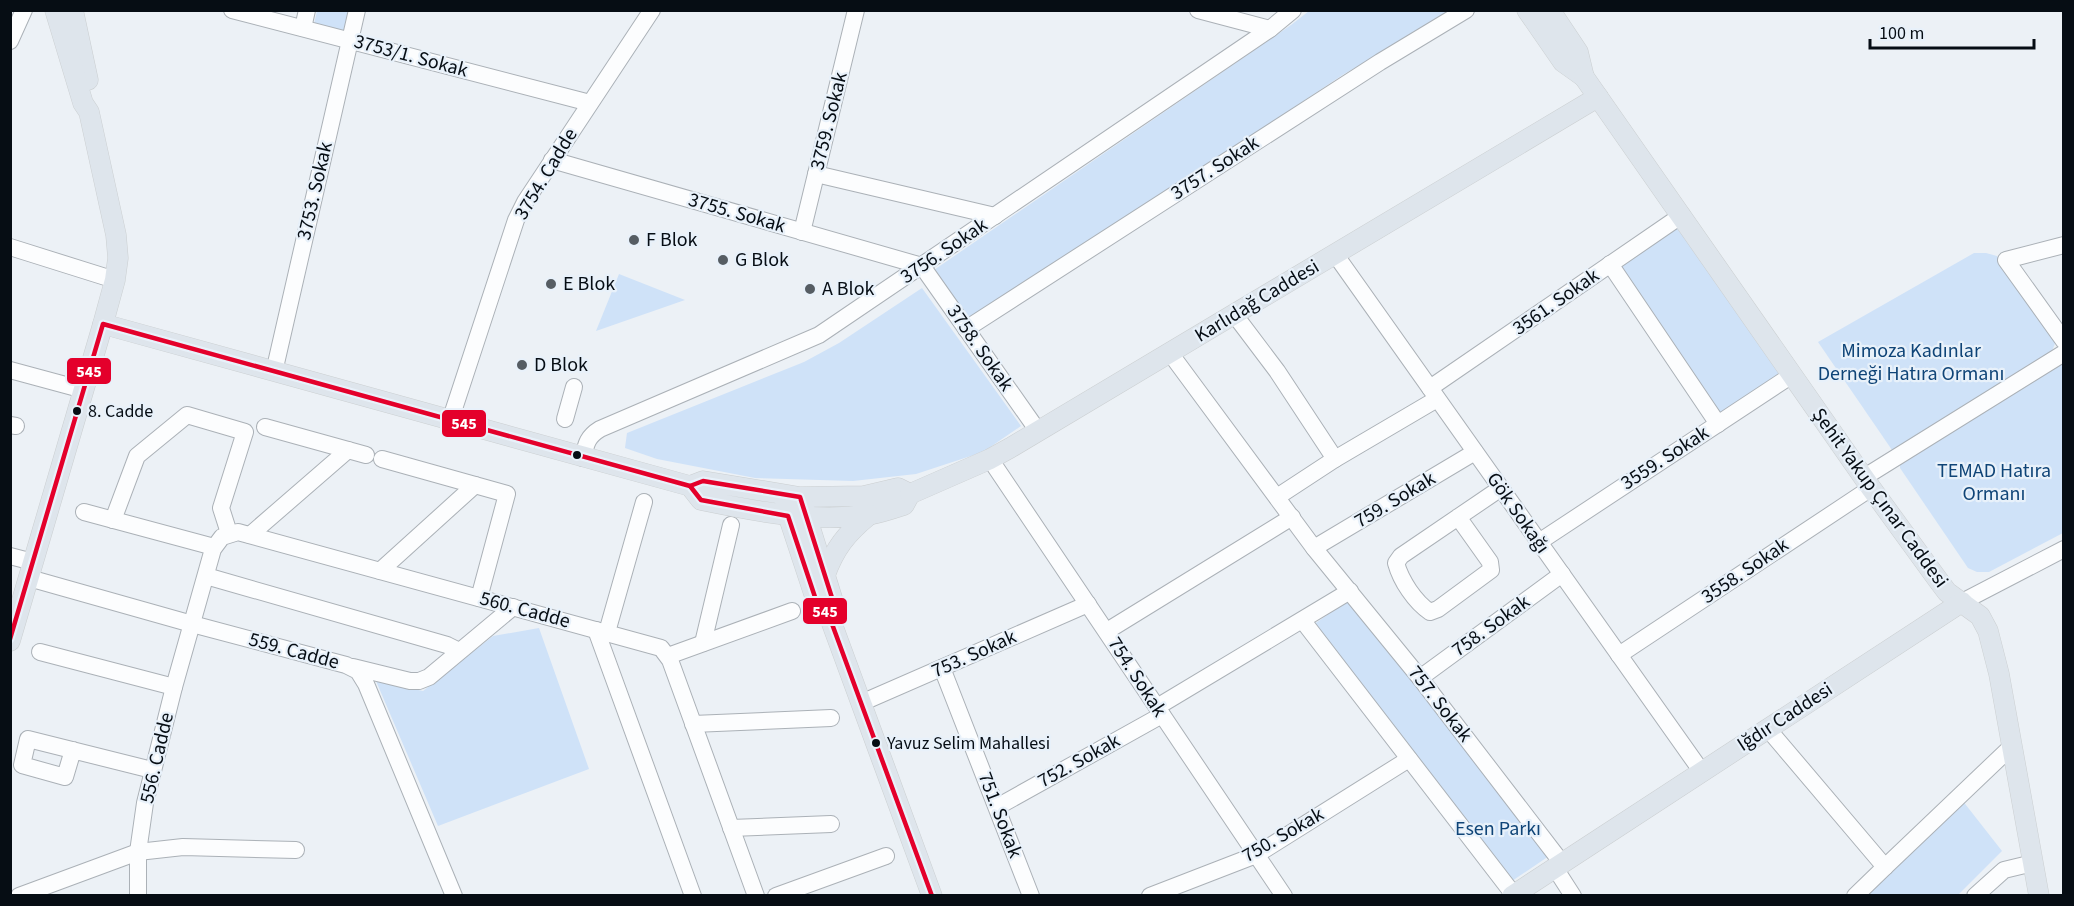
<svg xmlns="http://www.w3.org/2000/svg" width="2074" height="906" viewBox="0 0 2074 906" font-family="'Source Sans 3',sans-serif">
<rect width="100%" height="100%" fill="#ecf1f6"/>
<g fill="#cfe2f8">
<path d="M 317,11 L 351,11 L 347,31 L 314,24 Z"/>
<path d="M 1309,11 L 1454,11 L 1344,74 L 967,325 L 931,272 L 1291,25 Z"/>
<path d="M 1680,225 L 1780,373 L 1719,414 L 1619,267 Z"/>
<path d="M 1974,253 L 1986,253 L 1997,256 L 2056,341 L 2052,351 L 1892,450 L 1818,342 Z"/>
<path d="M 619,274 L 685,300 L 596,331 Z"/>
<path d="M 922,288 L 1021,426 L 983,452 L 916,474 L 853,481 L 755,478 L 657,459 L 625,448 L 627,433 L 804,362 L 839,343 Z"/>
<path d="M 2057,362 L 2063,363 L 2063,533 L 1989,572 L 1977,572 L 1968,568 L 1900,468 L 1900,460 Z"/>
<path d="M 1347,601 L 1351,601 L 1549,856 L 1509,883 L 1313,625 Z"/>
<path d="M 539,628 L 589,769 L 438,826 L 376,681 L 423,691 L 493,636 Z"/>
<path d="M 1962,800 L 2002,851 L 1958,895 L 1861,896 Z"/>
</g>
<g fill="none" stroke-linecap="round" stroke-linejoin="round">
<g stroke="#abb1b7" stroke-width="18">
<g id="minor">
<path d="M 232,10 L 590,103"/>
<path d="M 1198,10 L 1270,29"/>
<path d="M 303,28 L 307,10"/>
<path d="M 10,41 L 24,10"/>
<path d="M 552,160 L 922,266 L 1038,431"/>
<path d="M 816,174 L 995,216"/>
<path d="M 802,232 L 856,10"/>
<path d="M 2064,245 L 2006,260 L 2064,341"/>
<path d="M 10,247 L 115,280"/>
<path d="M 1335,254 L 1702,772"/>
<path d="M 1610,264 L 1718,424"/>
<path d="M 1234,314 L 1277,371 L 1335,459"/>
<path d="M 966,329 L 1380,62 L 1466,10"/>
<path d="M 1170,353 L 1314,548 L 1420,678 L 1562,863"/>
<path d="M 10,370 L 84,390"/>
<path d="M 274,372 L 357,10"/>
<path d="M 1430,388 L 1682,215"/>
<path d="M 565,419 L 574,387"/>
<path d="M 450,421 L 516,220 L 525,202 L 652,10"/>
<path d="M 10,425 L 16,426"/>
<path d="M 265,427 L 366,455"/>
<path d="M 583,458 C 586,444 587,437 600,429 L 819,335 L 1270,29 L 1293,10"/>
<path d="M 382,459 L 507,494 L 479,598"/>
<path d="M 990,459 L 1284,896"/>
<path d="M 1863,478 L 2064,353"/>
<path d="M 1277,497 L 1335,459 L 1437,399"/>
<path d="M 84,512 L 214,547"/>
<path d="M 1458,517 L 1490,562 L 1491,570 L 1438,609 L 1430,612 C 1415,602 1401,581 1396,563 L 1401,556 L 1501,488"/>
<path d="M 113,520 L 137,456 L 187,415 L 245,432 L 221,508 L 229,533"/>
<path d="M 250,535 L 348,450"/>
<path d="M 1539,542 L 1792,375"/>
<path d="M 1314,548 L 1475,452"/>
<path d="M 10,556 L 33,562"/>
<path d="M 380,571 L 475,485"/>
<path d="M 206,576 L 447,645 L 459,651"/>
<path d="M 29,578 L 192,624 L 346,665 L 358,671 L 366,684 L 454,896"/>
<path d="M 1962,602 L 2064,549"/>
<path d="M 1303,621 L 1514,895"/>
<path d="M 596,630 L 693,896"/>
<path d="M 1107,631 L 1292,517"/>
<path d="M 607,632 L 644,502"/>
<path d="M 703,643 L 731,525"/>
<path d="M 40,652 L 174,687"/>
<path d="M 1619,655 L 1871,488"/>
<path d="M 668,656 L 792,611"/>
<path d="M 353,667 L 410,681 L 419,681 L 429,677 L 513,607"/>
<path d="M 942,668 L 1031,896"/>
<path d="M 1420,678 L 1562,574"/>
<path d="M 861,703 L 1088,604"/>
<path d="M 1157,707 L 1350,591"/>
<path d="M 693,724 L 831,718"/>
<path d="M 1768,729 L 1885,867 L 2012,746"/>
<path d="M 73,750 L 65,777 L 22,765 L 28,739 L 152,770"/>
<path d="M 997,807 L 1162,715"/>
<path d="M 731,828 L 831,824"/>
<path d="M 1555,868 L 1573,896"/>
<path d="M 19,896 L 138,852 L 183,847 L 296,850"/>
<path d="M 138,896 L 138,852 L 145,803 L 174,687 L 213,549 L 222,537 L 238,532 L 661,648 L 670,660 L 756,896"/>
<path d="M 776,896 L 886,856"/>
<path d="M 1150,896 L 1256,855 L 1409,759"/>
<path d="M 1855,896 L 1885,867"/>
<path d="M 1975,896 L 2004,870 L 2033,863"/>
</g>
</g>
<g stroke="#cbcfd1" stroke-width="21">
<g id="major">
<path d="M 73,10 L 88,80"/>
<path d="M 1527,10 L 1563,62 L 1584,77 L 1578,52 L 1550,10"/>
<path d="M 1584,77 L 1871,488 L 1938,580 L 1947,592 L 1980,616 L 1988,631 L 1999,674 L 2039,896"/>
<path d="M 103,324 L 690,486"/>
<path d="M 703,481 L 800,497 L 864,496 L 898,488 L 910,494 L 904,505 C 892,509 880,513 868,515 C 811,523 755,511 701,500 L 690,486 Z"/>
<path d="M 910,494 L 990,459 L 1010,448 L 1598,97"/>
<path d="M 785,506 L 818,606 L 828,613 L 833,601 L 803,505"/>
<path d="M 825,575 C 835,548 846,534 869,515"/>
<path d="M 828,613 L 932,896"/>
<path d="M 10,641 L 103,324 L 115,280 L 118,258 L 116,235 L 89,112 L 83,103 L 55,10"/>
<path d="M 1512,896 L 1962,602"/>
</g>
</g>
<use href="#minor" stroke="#fcfdfe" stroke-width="16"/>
<use href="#major" stroke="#dee5ec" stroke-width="20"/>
<g stroke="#e8f1fa" stroke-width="9">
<g id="bus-1">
<path d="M 703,481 L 800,497 L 833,601 L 828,613 L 818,606 L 788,516 L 701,500 L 690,486 Z"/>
<path d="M 828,613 L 932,896"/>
<path d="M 10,639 L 103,324 L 690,486"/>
</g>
</g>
<use href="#bus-1" stroke="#e4002b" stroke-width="4.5"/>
</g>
<g fill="#565d63" stroke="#e8f1fa" stroke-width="2">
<circle cx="634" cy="240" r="6"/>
<circle cx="723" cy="260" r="6"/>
<circle cx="551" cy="284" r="6"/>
<circle cx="810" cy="289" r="6"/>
<circle cx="522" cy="365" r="6"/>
</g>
<g fill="#060d14" stroke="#e8f1fa" stroke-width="2">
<circle cx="77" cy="411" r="5"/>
<circle cx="577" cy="455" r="5"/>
<circle cx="876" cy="743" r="5"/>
</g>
<g text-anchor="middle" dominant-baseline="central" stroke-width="4.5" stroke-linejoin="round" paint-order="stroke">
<g font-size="18" fill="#060d14" stroke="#e8f1fa" text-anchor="start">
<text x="88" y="411">8. Cadde</text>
<text x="887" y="743">Yavuz Selim Mahallesi</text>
</g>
<g font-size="20" fill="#060d14" stroke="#e8f1fa">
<text transform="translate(411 56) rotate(15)">3753/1. Sokak</text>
<text transform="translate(829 121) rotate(-76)">3759. Sokak</text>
<text transform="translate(1215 168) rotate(-33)">3757. Sokak</text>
<text transform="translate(546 174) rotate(-59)">3754. Cadde</text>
<text transform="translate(315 191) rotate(-77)">3753. Sokak</text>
<text transform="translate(737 213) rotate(16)">3755. Sokak</text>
<text transform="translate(944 251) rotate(-34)">3756. Sokak</text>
<text transform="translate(1257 301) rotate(-31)">Karlıdağ Caddesi</text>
<text transform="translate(1556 302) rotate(-35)">3561. Sokak</text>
<text transform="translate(980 348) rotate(55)">3758. Sokak</text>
<text transform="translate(1665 458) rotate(-33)">3559. Sokak</text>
<text transform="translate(1880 498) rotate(54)">Şehit Yakup Çınar Caddesi</text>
<text transform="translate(1395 500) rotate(-31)">759. Sokak</text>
<text transform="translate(1518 513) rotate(55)">Gök Sokağı</text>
<text transform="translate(1745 571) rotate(-34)">3558. Sokak</text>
<text transform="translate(525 610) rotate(15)">560. Cadde</text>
<text transform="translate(1491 626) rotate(-36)">758. Sokak</text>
<text transform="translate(294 651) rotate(15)">559. Cadde</text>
<text transform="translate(974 654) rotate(-24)">753. Sokak</text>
<text transform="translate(1137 677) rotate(57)">754. Sokak</text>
<text transform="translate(1440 704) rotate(52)">757. Sokak</text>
<text transform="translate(1785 717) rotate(-33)">Iğdır Caddesi</text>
<text transform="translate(157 758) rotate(-77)">556. Cadde</text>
<text transform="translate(1079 761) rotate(-29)">752. Sokak</text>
<text transform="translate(1000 815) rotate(69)">751. Sokak</text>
<text transform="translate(1283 835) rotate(-30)">750. Sokak</text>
</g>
<g font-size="20" fill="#060d14" stroke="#e8f1fa" text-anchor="start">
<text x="646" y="240">F Blok</text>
<text x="735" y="260">G Blok</text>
<text x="563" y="284">E Blok</text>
<text x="822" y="289">A Blok</text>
<text x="534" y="365">D Blok</text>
</g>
<g font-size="20" fill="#0f4477" stroke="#e8f1fa">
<text x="1911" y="351">Mimoza Kadınlar<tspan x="1911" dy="23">Derneği Hatıra Ormanı</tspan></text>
<text x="1994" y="471">TEMAD Hatıra<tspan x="1994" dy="23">Ormanı</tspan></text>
<text x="1498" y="829">Esen Parkı</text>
</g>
</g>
<g stroke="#e8f1fa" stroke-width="2">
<rect x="66" y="357" width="46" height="28" rx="6" fill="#e4002b"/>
<rect x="441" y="409" width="46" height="29" rx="6" fill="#e4002b"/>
<rect x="802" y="597" width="46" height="28" rx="6" fill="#e4002b"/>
</g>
<g font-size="16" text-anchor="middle" font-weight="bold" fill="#fff">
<text x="89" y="377">545</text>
<text x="464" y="429">545</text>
<text x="825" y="617">545</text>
</g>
<rect width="2074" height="906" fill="none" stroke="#060d14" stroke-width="24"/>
<path d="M1870 39v9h164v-9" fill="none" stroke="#060d14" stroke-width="3"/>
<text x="1879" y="39" font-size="18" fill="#060d14" stroke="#e8f1fa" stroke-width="4.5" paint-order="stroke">100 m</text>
</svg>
